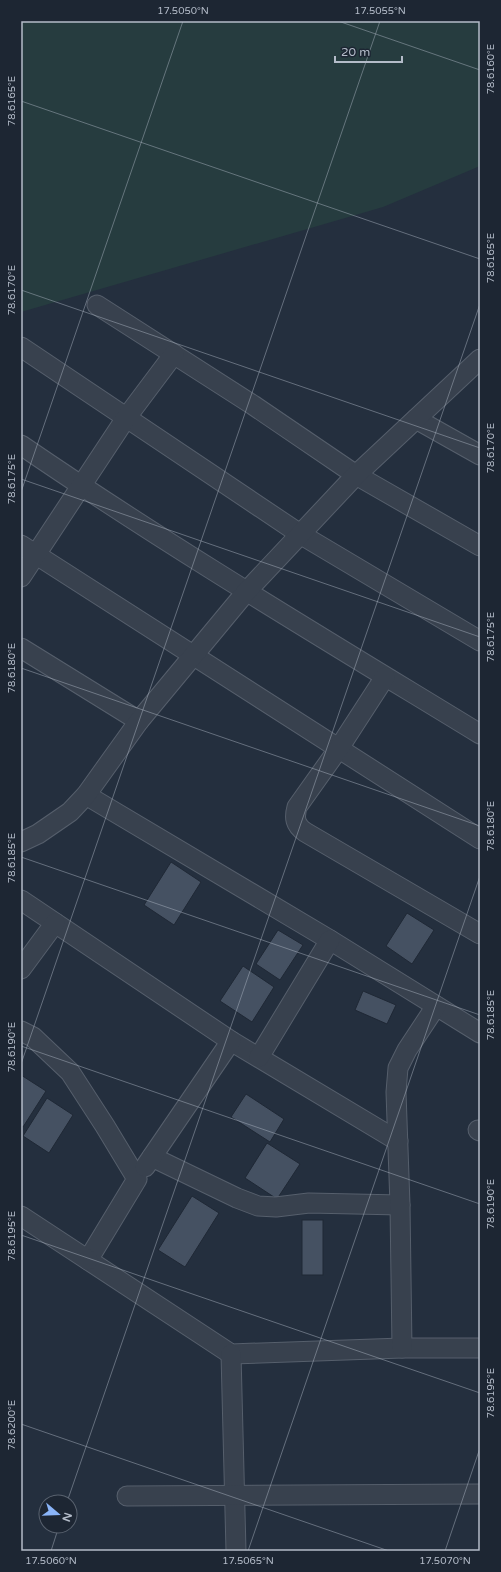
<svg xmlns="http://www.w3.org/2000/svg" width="501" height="1572" viewBox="0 0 501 1572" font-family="'Varela Round',sans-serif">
<rect width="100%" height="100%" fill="#242f3e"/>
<path fill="#263c3f" d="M 21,21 L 480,21 L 480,166 L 383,207 L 21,312 Z"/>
<g fill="#455162" stroke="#1f2835">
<path d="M 171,862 L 201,882 L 174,925 L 144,905 Z"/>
<path d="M 407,913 L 434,930 L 412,964 L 386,946 Z"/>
<path d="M 278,930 L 303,945 L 280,980 L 256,964 Z"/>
<path d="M 243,966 L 274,987 L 252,1022 L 220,1001 Z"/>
<path d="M 363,991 L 396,1005 L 387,1024 L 355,1010 Z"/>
<path d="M 21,1075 L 46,1091 L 23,1127 L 21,1126 Z"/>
<path d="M 246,1094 L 284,1119 L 270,1142 L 231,1117 Z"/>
<path d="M 47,1098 L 73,1115 L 49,1153 L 23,1136 Z"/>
<path d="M 267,1143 L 300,1164 L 277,1199 L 245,1178 Z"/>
<path d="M 192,1196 L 219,1213 L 185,1267 L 158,1250 Z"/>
<rect x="302" y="1220" width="21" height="55"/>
</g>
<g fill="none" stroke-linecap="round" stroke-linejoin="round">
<g stroke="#565f6c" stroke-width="21">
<g id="minor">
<path d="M 97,305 L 253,405 L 356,475 L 480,546"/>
<path d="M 21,347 L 300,534 L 480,641"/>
<path d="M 416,419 L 480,455"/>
<path d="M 21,445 C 170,547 326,640 480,734"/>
<path d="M 21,545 L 480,839"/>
<path d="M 21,577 L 126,418 L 174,354"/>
<path d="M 21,648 L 139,721"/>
<path d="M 385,677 L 339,748 L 297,807 C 294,818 295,825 305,832 L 480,934"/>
<path d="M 86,795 L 330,940 L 480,1033"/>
<path d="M 21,842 L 38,834 L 70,812 L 86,795 L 139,721 L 246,592 L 356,475 L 480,359"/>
<path d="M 21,900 L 231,1041 L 398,1141"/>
<path d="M 21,969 L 55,923"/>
<path d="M 21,1031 L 33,1037 L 70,1072 L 105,1126 L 137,1179 L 88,1260 L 231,1354 L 402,1348 L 480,1348"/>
<path d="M 259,1057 L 330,940"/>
<path d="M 478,1130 L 480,1131"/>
<path d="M 152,1157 L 237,1198 L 258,1206 L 276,1207 L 309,1203 L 400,1205"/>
<path d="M 145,1167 L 231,1041"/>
<path d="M 21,1216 L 88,1260"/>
<path d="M 402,1348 L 400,1205 L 396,1092 L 398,1068 L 407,1050 L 436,1006"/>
<path d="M 231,1354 L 236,1551"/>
<path d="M 127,1496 L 480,1494"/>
</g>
</g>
<use href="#minor" stroke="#38414e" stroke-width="19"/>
</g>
<path fill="none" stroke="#b4bcc9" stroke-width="1" stroke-opacity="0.45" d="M 338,21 L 480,70M 21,101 L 480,259M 21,290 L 480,448M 21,479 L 480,637M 21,492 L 183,21M 21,668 L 480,826M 21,857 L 480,1015M 21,1046 L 480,1204M 21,1064 L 380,21M 21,1235 L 480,1393M 21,1424 L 389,1551M 67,1502 L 480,304M 51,1551 L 59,1526M 248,1551 L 480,876M 445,1551 L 480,1448"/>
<rect width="501" height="1572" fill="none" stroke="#1d2633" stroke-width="44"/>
<g transform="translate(58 1514) rotate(109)"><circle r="19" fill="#1d2633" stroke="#59626f"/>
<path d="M0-3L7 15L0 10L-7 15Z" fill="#8ab4f8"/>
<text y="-6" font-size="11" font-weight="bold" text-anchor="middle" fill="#b4bcc9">N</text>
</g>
<path d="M335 56v6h67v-6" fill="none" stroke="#b4bcc9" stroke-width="2"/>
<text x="341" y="56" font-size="12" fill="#b4bcc9" stroke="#1d2633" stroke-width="3" paint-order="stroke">20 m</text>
<rect x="22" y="22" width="457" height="1528" fill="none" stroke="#b4bcc9" stroke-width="1.5"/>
<g font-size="10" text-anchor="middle" fill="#b4bcc9">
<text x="183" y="14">17.5050°N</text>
<text x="380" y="14">17.5055°N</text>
<text transform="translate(490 69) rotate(-90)" y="4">78.6160°E</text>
<text transform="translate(11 101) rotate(-90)" y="4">78.6165°E</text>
<text transform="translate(490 258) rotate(-90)" y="4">78.6165°E</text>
<text transform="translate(11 290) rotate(-90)" y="4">78.6170°E</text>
<text transform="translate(490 448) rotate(-90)" y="4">78.6170°E</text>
<text transform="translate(11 479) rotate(-90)" y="4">78.6175°E</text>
<text transform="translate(490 637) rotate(-90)" y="4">78.6175°E</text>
<text transform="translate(11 668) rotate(-90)" y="4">78.6180°E</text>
<text transform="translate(490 826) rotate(-90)" y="4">78.6180°E</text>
<text transform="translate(11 858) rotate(-90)" y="4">78.6185°E</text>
<text transform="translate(490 1015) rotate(-90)" y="4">78.6185°E</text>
<text transform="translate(11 1047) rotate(-90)" y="4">78.6190°E</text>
<text transform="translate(490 1204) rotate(-90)" y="4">78.6190°E</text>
<text transform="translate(11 1236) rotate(-90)" y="4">78.6195°E</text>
<text transform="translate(490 1393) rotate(-90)" y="4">78.6195°E</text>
<text transform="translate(11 1425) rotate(-90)" y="4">78.6200°E</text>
<text x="51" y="1564">17.5060°N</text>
<text x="248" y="1564">17.5065°N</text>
<text x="445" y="1564">17.5070°N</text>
</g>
</svg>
